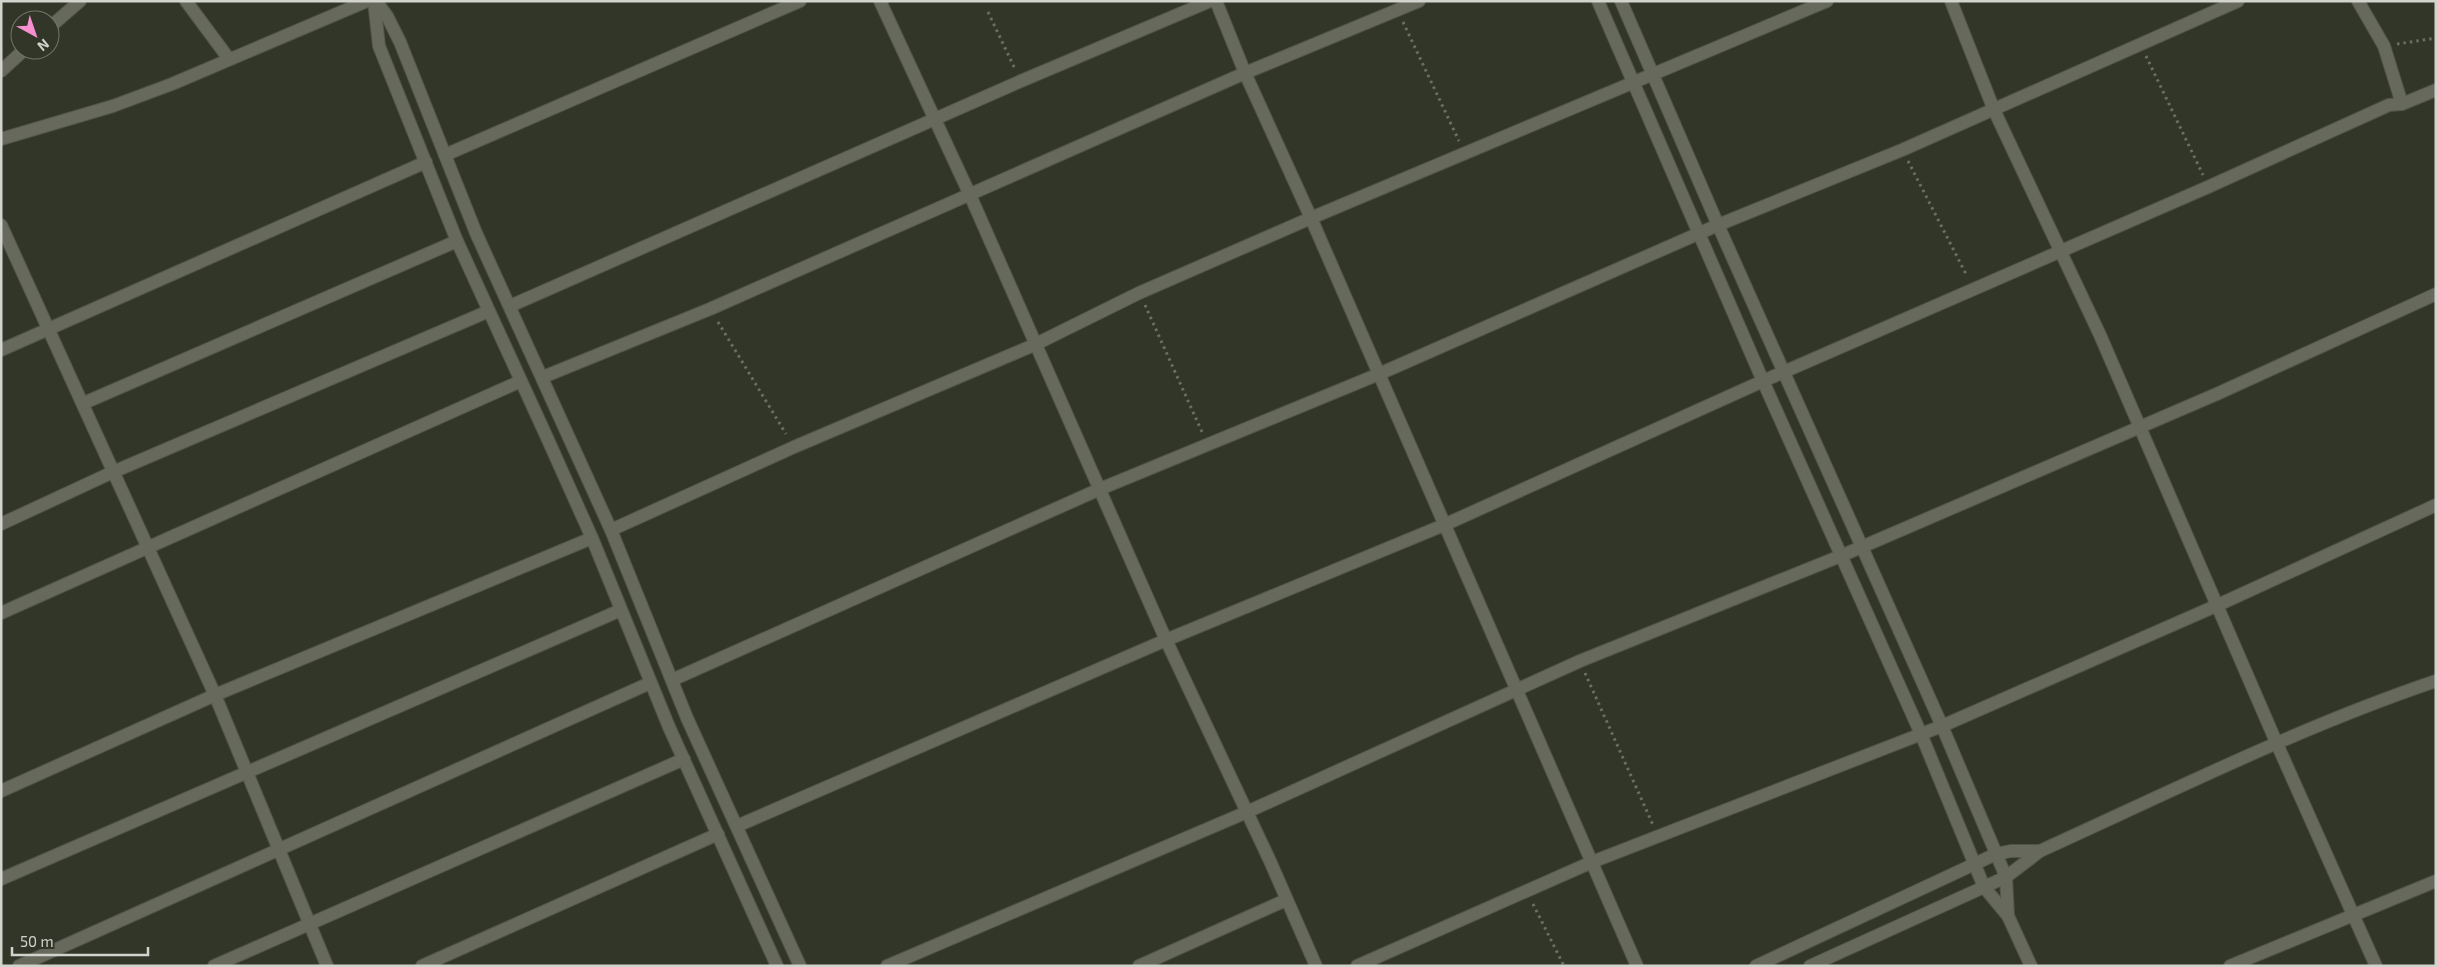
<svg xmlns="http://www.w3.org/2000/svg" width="2437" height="967" viewBox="0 0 2437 967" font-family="'Exo 2',sans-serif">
<rect width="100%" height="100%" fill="#323629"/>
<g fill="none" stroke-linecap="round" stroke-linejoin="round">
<g stroke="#515449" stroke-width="14">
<g id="minor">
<path d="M 186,1 L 229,59"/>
<path d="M 374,1 L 379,46 L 457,241 L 549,442 L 592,538 L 669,727 L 777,966"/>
<path d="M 376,1 L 387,16 L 400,42 L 476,233 L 611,530 L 687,718 L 800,966"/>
<path d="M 880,1 L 970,195 L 1166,640 L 1270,861 L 1316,966"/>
<path d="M 1216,1 L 1245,73 L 1311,218 L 1637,966"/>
<path d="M 1598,1 L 1763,381 L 1921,734 L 1984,887 L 2008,916 L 2031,966"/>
<path d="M 1621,1 L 1718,225 L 1942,726 L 2006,877 L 2008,916"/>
<path d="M 1951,1 L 1994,110 L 2100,335 L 2277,744 L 2376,966"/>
<path d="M 2358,1 L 2384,46 L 2402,104"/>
<path d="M 50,27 L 80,1"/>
<path d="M 1,71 L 24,50"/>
<path d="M 1,139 L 113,106 L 172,84 L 367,1"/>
<path d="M 445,155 L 800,1"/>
<path d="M 1,225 L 215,695 L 327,966"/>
<path d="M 510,306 L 1021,81 L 1210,1"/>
<path d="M 1,350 L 426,162"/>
<path d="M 543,377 L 710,309 L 1245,73 L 1419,1"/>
<path d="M 84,403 L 457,241"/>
<path d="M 1,524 L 113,472 L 489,311"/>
<path d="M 611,530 L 794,447 L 1034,345 L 1139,293 L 1311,218 L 1827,1"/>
<path d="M 1,613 L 521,381"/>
<path d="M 672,680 L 1100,489 L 1379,374 L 1718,225 L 1902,150 L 2238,1"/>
<path d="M 1,791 L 215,695 L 592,538"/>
<path d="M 737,826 L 1166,640 L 1444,525 L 1763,381 L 2208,187 L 2389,105 L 2402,104 L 2436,90"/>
<path d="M 1,879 L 621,610"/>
<path d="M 19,966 L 650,683"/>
<path d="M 214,966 L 684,759"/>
<path d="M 422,966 L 718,834"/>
<path d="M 887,966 L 1247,812 L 1580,661 L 1843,555 L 2219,393 L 2436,294"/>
<path d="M 1139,966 L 1286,900"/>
<path d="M 1357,966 L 1592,862 L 1942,726 L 2218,605 L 2436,505"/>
<path d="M 1756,966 L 1996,854 L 2011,851 L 2040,851"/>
<path d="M 1810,966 L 2006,877 L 2040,851 C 2170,792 2300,727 2436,681"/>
<path d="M 2230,966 L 2436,881"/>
</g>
</g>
<g stroke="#6b6e63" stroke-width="3" stroke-dasharray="2.5 4" stroke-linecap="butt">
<path d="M 988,12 L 1015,69"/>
<path d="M 1403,22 L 1459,141"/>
<path d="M 2397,44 L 2436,38"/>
<path d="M 2146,56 L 2203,175"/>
<path d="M 1908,161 L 1967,276"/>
<path d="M 1145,305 L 1202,432"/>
<path d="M 718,322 L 786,434"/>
<path d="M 1585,673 L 1653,825"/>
<path d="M 1533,904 L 1564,966"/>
</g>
<use href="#minor" stroke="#66695c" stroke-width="12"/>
</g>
<rect width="2437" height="967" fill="none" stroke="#d1d4cc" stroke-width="5"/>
<g transform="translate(35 35) rotate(140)"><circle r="24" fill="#323629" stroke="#72756a"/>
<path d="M0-4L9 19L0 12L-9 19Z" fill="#f690cf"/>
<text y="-8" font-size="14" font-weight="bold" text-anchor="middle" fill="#d1d4cc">N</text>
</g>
<path d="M12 947v8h136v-8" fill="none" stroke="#d1d4cc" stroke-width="2.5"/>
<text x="20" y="947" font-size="15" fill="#d1d4cc" stroke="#323629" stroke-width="4" paint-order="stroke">50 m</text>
</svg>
